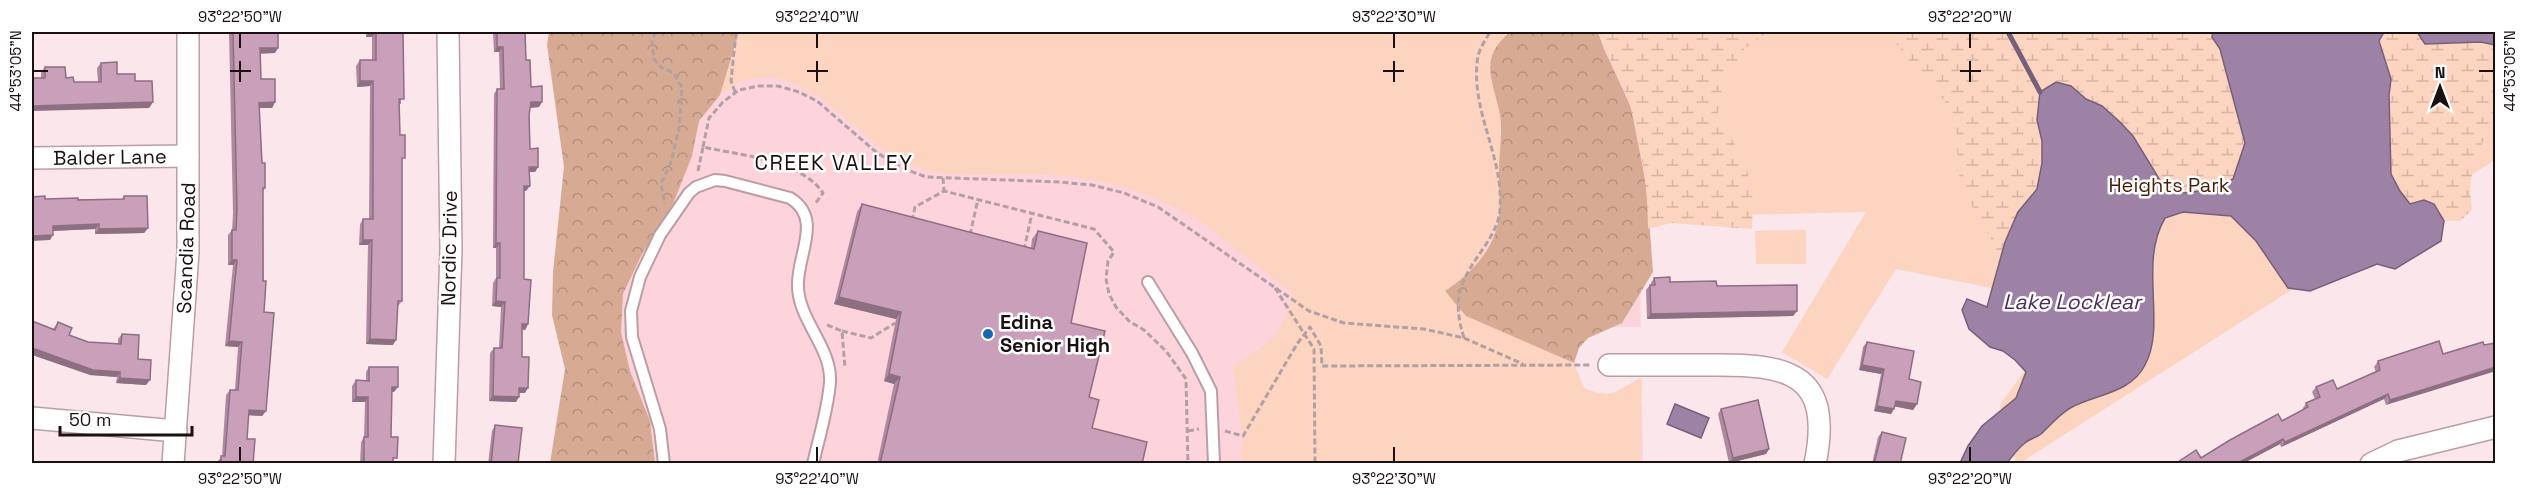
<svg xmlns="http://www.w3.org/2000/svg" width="2527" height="495" viewBox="0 0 2527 495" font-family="'Space Grotesk',sans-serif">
<defs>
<pattern id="forest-crowns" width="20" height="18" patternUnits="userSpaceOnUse" patternTransform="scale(1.5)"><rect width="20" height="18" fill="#d6aa93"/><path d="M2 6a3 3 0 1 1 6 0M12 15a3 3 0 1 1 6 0" fill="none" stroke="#b7917e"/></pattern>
<pattern id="wetland-marsh" width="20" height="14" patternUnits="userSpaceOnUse" patternTransform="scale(1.5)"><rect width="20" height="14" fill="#fcd4bf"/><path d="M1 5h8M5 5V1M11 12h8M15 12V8" fill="none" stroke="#d7b5a3"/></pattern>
</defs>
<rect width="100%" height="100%" fill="#fbe7eb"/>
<path fill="#fdd3dc" d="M 585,32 L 1637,32 L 1641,327 L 1563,328 L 1564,406 L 1642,405 L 1643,463 L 589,463 Z"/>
<g fill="#fcd4bf">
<path d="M 739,32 L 1510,32 L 1505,35 L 1490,65 L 1490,79 L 1501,116 L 1499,218 L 1481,260 L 1466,278 L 1445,291 L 1466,316 L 1574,363 L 1584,388 C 1616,401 1615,389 1642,378 L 1640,463 L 1242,463 L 1243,436 L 1233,367 C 1268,344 1285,336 1292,293 C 1271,276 1249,259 1227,242 C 1217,234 1206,224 1195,218 C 1149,191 1101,177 1048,175 C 1008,172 954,180 916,167 C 859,147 812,59 743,81 C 735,83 727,91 720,95 Z"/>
<path d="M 1637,32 L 2495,32 L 2495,160 L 2020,463 L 2016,463 L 2000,405 L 2071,304 L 1896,269 L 1827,379 L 1782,352 L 1866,212 L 1639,217 Z"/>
<path d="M 1806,230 L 1806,264 L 1756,264 L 1755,231 Z"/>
</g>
<g fill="url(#forest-crowns)">
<path d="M 549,32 L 739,32 L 720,95 L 699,121 L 692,156 L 673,204 L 641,256 L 623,294 L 621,332 L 630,371 L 650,421 L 655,463 L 550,463 L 565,369 L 552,315 L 553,272 L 564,167 L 547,45 Z"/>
<path d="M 1510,32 L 1598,32 L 1604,49 L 1631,107 L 1647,190 L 1653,272 L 1622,323 L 1588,338 L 1579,348 L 1574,363 L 1466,316 L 1445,291 C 1471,274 1496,248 1499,216 C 1501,201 1498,185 1499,170 C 1499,153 1503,132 1500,115 C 1494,82 1477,59 1510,32 Z"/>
</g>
<g fill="url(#wetland-marsh)">
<path d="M 1598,32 L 1768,32 L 1743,50 L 1722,86 L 1718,114 L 1746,165 L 1753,200 L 1752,229 L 1671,223 L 1648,229 C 1648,189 1642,148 1631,109 C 1623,82 1607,58 1598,32 Z"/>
<path d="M 1887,32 L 2213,32 L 2212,37 L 2220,49 L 2245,143 L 2233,179 L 2215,189 L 2184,193 L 2161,182 L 2133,136 L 2120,122 L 2102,106 L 2086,99 L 2072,86 L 2037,120 C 2042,141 2046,168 2037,189 C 2032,199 2022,206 2017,215 C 2007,234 2002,252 1997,273 L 1994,244 L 1963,191 L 1958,170 L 1956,120 L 1950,107 L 1927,83 Z"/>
<path d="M 2384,32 L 2417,32 L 2426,44 L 2481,42 L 2495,45 L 2495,116 L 2473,163 L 2470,192 L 2472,210 L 2460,221 L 2444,221 L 2434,204 L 2424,200 L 2410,204 L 2400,191 L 2391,174 L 2389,95 L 2391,79 L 2379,41 Z"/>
</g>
<g fill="#9e82a6" stroke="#766079" stroke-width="1.5">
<path d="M 2213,32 L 2384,32 L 2379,41 L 2391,79 L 2389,95 L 2391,174 L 2400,191 L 2410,204 L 2424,200 L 2434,204 L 2444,221 L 2441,241 L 2395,269 L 2377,264 L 2310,291 L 2288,288 L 2256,241 L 2231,216 L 2183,212 L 2165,218 C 2138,264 2167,324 2145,365 C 2131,393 2097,394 2072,407 C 2059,414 2051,425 2041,434 C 2036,438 2029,439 2025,443 C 2018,448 2012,457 2007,463 L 1960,463 L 1968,446 L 1982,426 L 2016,398 L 2026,372 L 2015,360 L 2003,351 L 1990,347 L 1969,329 L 1962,310 L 1967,299 L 1987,307 L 2005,242 L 2018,212 L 2037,189 L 2042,163 L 2042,141 L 2037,120 L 2040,92 L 2056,82 L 2071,86 L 2086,99 L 2102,106 L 2120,122 L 2133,136 L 2161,182 L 2184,193 L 2215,189 L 2233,179 L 2245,143 L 2220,49 L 2212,37 Z"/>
<path d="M 2417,32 L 2495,32 L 2495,45 L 2481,42 L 2425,44 Z"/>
<path d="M 1675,404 L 1709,418 L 1701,438 L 1667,424 Z"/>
</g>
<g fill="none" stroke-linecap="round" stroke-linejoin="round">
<path stroke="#766079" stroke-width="5" d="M 2008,32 L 2040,92"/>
<g stroke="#bc9da4" stroke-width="14">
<g id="lane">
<path d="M 1148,282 L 1192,353 L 1211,391 L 1214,464"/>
<path d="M 664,464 L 660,429 L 632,337 L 631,311 L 640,277 L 660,235 L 689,193 L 696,187 L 715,180 L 725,181 L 790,198 C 824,219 796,256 798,287 C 799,321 832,348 830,382 C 828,409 819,437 813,464"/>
</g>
</g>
<g stroke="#bc9da4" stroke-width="24">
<g id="street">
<path d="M 32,158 L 188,156"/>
<path d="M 1609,365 C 1643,365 1676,365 1710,365 C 1787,364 1834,372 1815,464"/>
<path d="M 32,418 L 176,431"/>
<path d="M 173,464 L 188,252 L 188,32"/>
<path d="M 444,464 L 451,249 L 448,32"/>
<path d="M 2371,464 L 2398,451 L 2496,427"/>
</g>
</g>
<g stroke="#b2a1a4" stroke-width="3" stroke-dasharray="6 3" stroke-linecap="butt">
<path d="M 656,32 L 652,40 L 654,59 L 662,68 L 674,73 L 682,88 L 679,129 L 671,162 L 661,184 L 665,204"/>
<path d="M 735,92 L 731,81 L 736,32"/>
<path d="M 703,147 L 709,118 L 723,102 L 739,90 L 759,86 L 778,86 L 799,92 L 817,101 L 876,152 L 902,168 L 926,177 L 1059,182 L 1092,185 L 1124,193 L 1158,207 L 1309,311 L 1344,323 L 1424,329 L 1464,338 L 1523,364"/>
<path d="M 698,171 L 703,147 C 739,155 801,160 823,193 L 815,204"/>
<path d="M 943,178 L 944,191"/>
<path d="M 912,221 L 915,207 L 944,191 L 1094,229 L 1114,252 L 1108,261 L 1106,279 L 1109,294 L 1116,307 L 1129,321 L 1144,330 L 1166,351 L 1186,379 L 1188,464"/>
<path d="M 970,235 L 978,199"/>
<path d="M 1024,250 L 1032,213"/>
<path d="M 1275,288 L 1314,349 L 1315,464"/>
<path d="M 827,325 L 842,331 L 845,368"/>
<path d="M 842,331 L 871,338 L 895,323"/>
<path d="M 1464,338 C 1451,297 1461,280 1485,246 C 1492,235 1500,221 1500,208 C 1504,156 1469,109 1478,56 C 1480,48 1486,39 1490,32"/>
<path d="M 1188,431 L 1199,429"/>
<path d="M 1225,431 L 1243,436 L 1297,344 L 1310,327 L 1321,346 L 1322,366 L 1592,365"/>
</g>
<use href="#lane" stroke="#fff" stroke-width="10"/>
<use href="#street" stroke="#fff" stroke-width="21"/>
</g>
<g fill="#ae899f">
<path d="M 229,32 L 278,32 L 275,53 L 260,53 L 261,79 L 275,102 L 272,108 L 259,108 L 262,163 L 265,188 L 263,192 L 264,312 L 266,411 L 262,416 L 248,415 L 247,439 L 253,464 L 218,464 L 218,461 L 222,456 L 226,395 L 230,390 L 235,390 L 238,347 L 225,346 L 233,265 L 228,265 L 228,235 L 232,230 L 233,213 Z"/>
<path d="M 366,32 L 403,32 L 401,104 L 399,104 L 400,135 L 402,163 L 402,301 L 398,306 L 397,306 L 393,345 L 366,344 L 368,245 L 359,245 L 360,224 L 363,219 L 369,219 L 370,86 L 357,87 L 356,66 L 360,60 L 372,60 L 372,37 L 366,37 Z"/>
<path d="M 493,32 L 525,32 L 526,60 L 531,87 L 542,102 L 539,107 L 530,108 L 529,115 L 530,149 L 538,167 L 535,172 L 529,172 L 526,191 L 524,191 L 524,279 L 528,324 L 525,330 L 522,329 L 522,357 L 525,393 L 519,393 L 516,402 L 489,401 L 490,353 L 494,348 L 499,348 L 501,307 L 492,306 L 493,283 L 496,278 L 496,248 L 493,248 L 494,94 L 497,89 L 500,89 L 499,52 L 494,52 Z"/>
<path d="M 101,63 L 117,74 L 135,81 L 153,102 L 149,108 L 41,78 L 41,72 L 45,67 L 74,82 L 98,82 L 97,68 Z"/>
<path d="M 124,196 L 148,228 L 144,233 L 95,234 L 95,229 L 53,231 L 50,240 L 45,199 L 122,199 Z"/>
<path d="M 862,204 L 1031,248 L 1032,239 L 1038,231 L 1071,323 L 1089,397 L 1092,428 L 1142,464 L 877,464 L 894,384 L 884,381 L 896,319 L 834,304 L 857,212 Z"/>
<path d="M 1654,278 L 1670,282 L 1717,286 L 1797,311 L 1793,316 L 1647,319 L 1646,290 L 1650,285 L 1651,285 L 1651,283 Z"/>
<path d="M 58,322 L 69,335 L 88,342 L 118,344 L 118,339 L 122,334 L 138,359 L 146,385 L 116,383 L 117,377 L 90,375 L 53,329 Z"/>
<path d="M 2439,341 L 2386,405 L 2384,399 L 2281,447 L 2280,444 L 2242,464 L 2176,464 L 2178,462 L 2201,458 L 2303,410 L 2303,408 L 2306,403 L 2315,399 L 2312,392 L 2316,387 L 2337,389 L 2376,372 L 2374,367 L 2378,361 Z"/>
<path d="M 1867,342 L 1909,379 L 1917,404 L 1913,410 L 1895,406 L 1891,414 L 1874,411 L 1881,374 L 1859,370 L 1863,347 Z"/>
<path d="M 369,367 L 394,392 L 392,392 L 391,437 L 393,463 L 393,464 L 360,464 L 361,442 L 364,437 L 365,402 L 352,402 L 352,386 L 356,380 L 366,381 L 366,372 Z"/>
<path d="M 1721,409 L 1769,449 L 1766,454 L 1729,463 L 1718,414 Z"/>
<path d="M 495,425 L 518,464 L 488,464 L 492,431 Z"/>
<path d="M 1882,432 L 1900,464 L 1872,464 L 1878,437 Z"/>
</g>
<g fill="#8d6f82">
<path d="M 369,32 L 376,32 L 372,37 L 366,37 Z"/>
<path d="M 497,47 L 503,47 L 499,52 L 494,52 Z"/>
<path d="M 260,48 L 278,48 L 275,53 L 257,54 Z"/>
<path d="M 360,81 L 373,81 L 370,86 L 357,87 Z"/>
<path d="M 153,102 L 149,108 L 32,111 L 32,106 Z"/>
<path d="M 275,102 L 272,108 L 255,108 L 259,103 Z"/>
<path d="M 531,102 L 542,102 L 539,107 L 527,108 Z"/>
<path d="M 529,167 L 538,167 L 535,172 L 526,172 Z"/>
<path d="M 524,186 L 530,186 L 526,191 L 521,191 Z"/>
<path d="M 99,224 L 95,229 L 49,231 L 53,226 Z"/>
<path d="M 148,228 L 144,233 L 95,234 L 99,229 Z"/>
<path d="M 53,235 L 50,240 L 32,241 L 32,236 Z"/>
<path d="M 363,240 L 372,240 L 368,245 L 359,245 Z"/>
<path d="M 496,243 L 500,243 L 496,248 L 493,248 Z"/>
<path d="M 232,260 L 237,260 L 233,265 L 228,265 Z"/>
<path d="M 839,297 L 901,312 L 896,319 L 834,304 Z"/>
<path d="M 496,301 L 505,302 L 501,307 L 492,306 Z"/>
<path d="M 1797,311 L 1793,316 L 1647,319 L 1651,314 Z"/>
<path d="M 522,324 L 528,324 L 525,330 L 519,329 Z"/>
<path d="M 370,339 L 396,340 L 393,345 L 366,344 Z"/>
<path d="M 229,341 L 242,342 L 238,347 L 225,346 Z"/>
<path d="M 32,348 L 120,372 L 117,377 L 90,375 L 32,355 Z"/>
<path d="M 1862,365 L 1884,369 L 1881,374 L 1859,370 Z"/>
<path d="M 2496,367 L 2496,371 L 2386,405 L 2390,400 Z"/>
<path d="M 889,374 L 900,377 L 894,384 L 884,381 Z"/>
<path d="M 120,378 L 150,380 L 146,385 L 116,383 Z"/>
<path d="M 392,387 L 398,387 L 394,392 L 389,392 Z"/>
<path d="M 519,388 L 528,388 L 525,393 L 516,393 Z"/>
<path d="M 2388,394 L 2384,399 L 2281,447 L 2285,442 Z"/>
<path d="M 493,396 L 519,397 L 516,402 L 489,401 Z"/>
<path d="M 356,397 L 368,397 L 365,402 L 352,402 Z"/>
<path d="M 1896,401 L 1917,404 L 1913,410 L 1892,406 Z"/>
<path d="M 1877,406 L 1894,409 L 1891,414 L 1874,411 Z"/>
<path d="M 249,410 L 266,411 L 262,416 L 245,415 Z"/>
<path d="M 2283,439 L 2280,444 L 2242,464 L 2236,464 Z"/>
<path d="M 1769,449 L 1766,454 L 1729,463 L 1733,458 Z"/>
</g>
<g fill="#ca9fb9" stroke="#8d6f82" stroke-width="1.5">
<path d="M 233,32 L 278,32 L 278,48 L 260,48 L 261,79 L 275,79 L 275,102 L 259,103 L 262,163 L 265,163 L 265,188 L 263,188 L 263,281 L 266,281 L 264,312 L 274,313 L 266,411 L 249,410 L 247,439 L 255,439 L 253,464 L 221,464 L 221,456 L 225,456 L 230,390 L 238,390 L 242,342 L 229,341 L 237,260 L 232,260 L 232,230 L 236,230 L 237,208 Z"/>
<path d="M 369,32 L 403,32 L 404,99 L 399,99 L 400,135 L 405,135 L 405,158 L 402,158 L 402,301 L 398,301 L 396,340 L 370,339 L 372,240 L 363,240 L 363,219 L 373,219 L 373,81 L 360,81 L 360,60 L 376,60 L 376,32 Z"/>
<path d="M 497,32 L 525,32 L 526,60 L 530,60 L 531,87 L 542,86 L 542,102 L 531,102 L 529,115 L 530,149 L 538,148 L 538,167 L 529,167 L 530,186 L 524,186 L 524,279 L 531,280 L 528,324 L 522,324 L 522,357 L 529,357 L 528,388 L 519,388 L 519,397 L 493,396 L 494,348 L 502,348 L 505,302 L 496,301 L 497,278 L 500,278 L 500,243 L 496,243 L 497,89 L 504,89 L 503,47 L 497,47 Z"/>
<path d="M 117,62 L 117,74 L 135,74 L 135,81 L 152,81 L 153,102 L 32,106 L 32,78 L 45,78 L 45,67 L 65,67 L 66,78 L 73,77 L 74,82 L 101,82 L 101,63 Z"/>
<path d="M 45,196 L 45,199 L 78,198 L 78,200 L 124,199 L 124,196 L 147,196 L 148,228 L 99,229 L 99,224 L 53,226 L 53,235 L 32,236 L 32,197 Z"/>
<path d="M 862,204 L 1034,249 L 1038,231 L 1087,243 L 1071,323 L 1105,331 L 1089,397 L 1099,400 L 1092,428 L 1147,442 L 1142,464 L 880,464 L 900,377 L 889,374 L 901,312 L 839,297 Z"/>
<path d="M 1670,277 L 1670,282 L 1716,281 L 1717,286 L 1797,285 L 1797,311 L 1651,314 L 1650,285 L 1655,285 L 1654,278 Z"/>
<path d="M 32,321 L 55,330 L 58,322 L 72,328 L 69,335 L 88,342 L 121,344 L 122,334 L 139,335 L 138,359 L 151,360 L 150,380 L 120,378 L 120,372 L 93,370 L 32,348 Z"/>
<path d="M 2439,341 L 2443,354 L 2483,342 L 2484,345 L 2496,343 L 2496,367 L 2390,400 L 2388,394 L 2285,442 L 2283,439 L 2236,464 L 2179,464 L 2178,462 L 2196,450 L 2201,458 L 2230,440 L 2278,414 L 2282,421 L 2308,407 L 2306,403 L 2320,397 L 2316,387 L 2333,380 L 2337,389 L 2380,370 L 2378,361 Z"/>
<path d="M 1867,342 L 1914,351 L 1909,379 L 1921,382 L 1917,404 L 1896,401 L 1894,409 L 1877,406 L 1884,369 L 1862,365 Z"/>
<path d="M 369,367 L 398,367 L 398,387 L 392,387 L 391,437 L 398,437 L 397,458 L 393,458 L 393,464 L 364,464 L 364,437 L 368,437 L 368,397 L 356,397 L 356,380 L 369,381 Z"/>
<path d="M 1758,400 L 1769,449 L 1733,458 L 1721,409 Z"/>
<path d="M 495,425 L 522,428 L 518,464 L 491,464 Z"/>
<path d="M 1882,432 L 1906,438 L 1900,464 L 1874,464 Z"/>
<path d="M 92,462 L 116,463 L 92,464 Z"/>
</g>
<path fill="none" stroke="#1a0f11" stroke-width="2" d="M 240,33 L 240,48M 817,33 L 817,48M 1394,33 L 1394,48M 1970,33 L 1970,48M 240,61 L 240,82M 817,61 L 817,82M 1394,61 L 1394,82M 1970,61 L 1970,82M 33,71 L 48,71M 230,71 L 251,71M 807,71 L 828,71M 1383,71 L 1404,71M 1960,71 L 1981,71M 2479,71 L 2494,71M 240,447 L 240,462M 817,447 L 817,462M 1394,447 L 1394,462M 1970,447 L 1970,462"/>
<circle fill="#1669b7" stroke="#fff" stroke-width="2" cx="988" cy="334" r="6"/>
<g text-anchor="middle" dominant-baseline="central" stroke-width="5" stroke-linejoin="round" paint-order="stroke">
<g font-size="20" fill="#1a0f11" stroke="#fff">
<text transform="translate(110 157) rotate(-1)">Balder Lane</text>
<text transform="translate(186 248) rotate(-88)">Scandia Road</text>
<text transform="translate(449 248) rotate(-89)">Nordic Drive</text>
</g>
<g font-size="20" fill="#481e04" stroke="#fff">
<text x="2169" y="185">Heights Park</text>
</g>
<g font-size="20" font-weight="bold" fill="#1a0f11" stroke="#fff" text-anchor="start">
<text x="1000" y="322">Edina<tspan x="1000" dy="23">Senior High</tspan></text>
</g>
<g font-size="21" letter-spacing="1.5" fill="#1a0f11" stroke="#fff">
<text x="834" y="162">CREEK VALLEY</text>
</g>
<g font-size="21" font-style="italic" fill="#502a5a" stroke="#fff">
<text x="2072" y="301">Lake Locklear</text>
</g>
</g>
<rect width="2527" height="495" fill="none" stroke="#ffffff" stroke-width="66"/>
<g transform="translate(2440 87)" stroke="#ffffff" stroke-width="4.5" paint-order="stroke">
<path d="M0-4.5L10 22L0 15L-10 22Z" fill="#1a0f11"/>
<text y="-9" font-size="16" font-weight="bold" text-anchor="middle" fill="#1a0f11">N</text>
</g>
<path d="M60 426v9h132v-9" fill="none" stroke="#1a0f11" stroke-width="3"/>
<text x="69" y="426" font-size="18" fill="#1a0f11" stroke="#ffffff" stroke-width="4.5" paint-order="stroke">50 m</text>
<rect x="33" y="33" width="2461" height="429" fill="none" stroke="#1a0f11" stroke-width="2"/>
<g font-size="15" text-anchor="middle" fill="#1a0f11">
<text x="240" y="22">93°22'50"W</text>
<text x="817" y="22">93°22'40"W</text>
<text x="1394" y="22">93°22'30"W</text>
<text x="1970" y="22">93°22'20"W</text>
<text transform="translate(16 71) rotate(-90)" y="5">44°53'05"N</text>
<text transform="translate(2510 71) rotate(-90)" y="5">44°53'05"N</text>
<text x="240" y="484">93°22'50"W</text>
<text x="817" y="484">93°22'40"W</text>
<text x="1394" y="484">93°22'30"W</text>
<text x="1970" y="484">93°22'20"W</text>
</g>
</svg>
